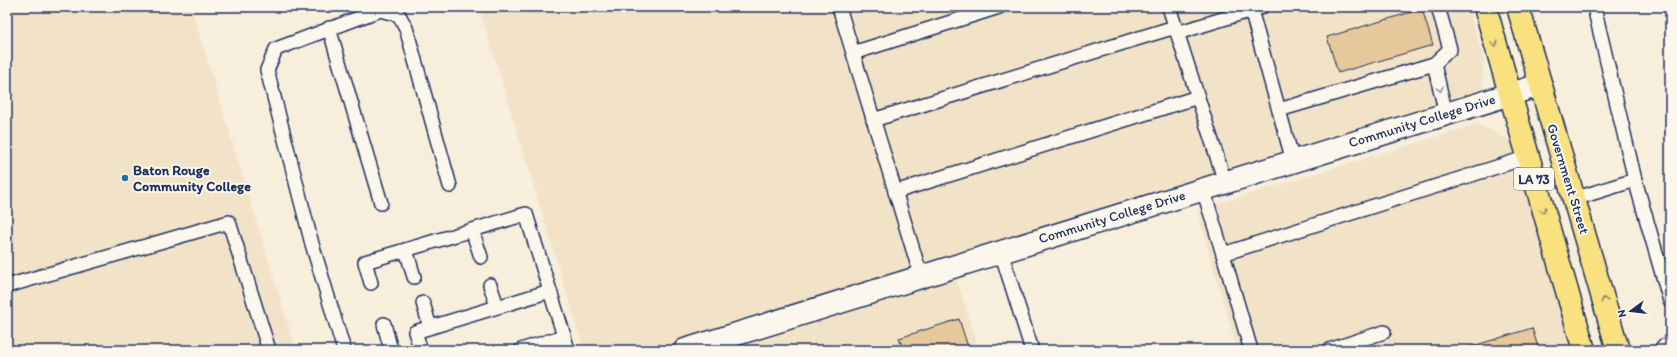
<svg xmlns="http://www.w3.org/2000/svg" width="1677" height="357" viewBox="0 0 1677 357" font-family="Itim,sans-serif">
<rect width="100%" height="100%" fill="#f7eedc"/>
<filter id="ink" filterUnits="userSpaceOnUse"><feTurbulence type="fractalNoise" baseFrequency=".025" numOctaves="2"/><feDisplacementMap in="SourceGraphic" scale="8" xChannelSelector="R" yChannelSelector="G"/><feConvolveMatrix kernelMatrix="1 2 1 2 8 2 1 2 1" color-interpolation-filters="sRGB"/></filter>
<g filter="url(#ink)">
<g fill="#f2e3c8">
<path d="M 7,7 L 191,7 L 296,350 L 7,350 Z"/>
<path d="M 479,7 L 1468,7 L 1484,60 L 1481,103 L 953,267 L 979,350 L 584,350 Z"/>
<path d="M 1478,124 L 1510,140 L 1574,350 L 1237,350 L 1197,210 Z"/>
</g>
<g fill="#e7c89a" stroke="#1b2f5e">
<path d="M 1422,9 L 1433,45 L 1338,73 L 1327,37 Z"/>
<path d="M 959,319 L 969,350 L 903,350 L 899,338 Z"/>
<path d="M 1532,328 L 1539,350 L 1460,350 Z"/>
</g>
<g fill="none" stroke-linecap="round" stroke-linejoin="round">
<g stroke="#1b2f5e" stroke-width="16">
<g id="lane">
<path d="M 839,7 L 921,276"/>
<path d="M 1169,7 L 1225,182"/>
<path d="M 1594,7 L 1635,180 L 1670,301"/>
<path d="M 1251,10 L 1293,161"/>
<path d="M 329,28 L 381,203"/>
<path d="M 1177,33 L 1262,7"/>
<path d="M 853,53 L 999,7"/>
<path d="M 1434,64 L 1446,114"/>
<path d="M 1279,110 L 1434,64 L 1450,49 L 1438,7"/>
<path d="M 873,120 L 1175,27"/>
<path d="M 1203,189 L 1223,254 L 1528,157"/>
<path d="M 895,192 L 1198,97"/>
<path d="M 1574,199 L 1635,180"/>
<path d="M 472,230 L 481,257"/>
<path d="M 406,250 L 414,277"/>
<path d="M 1001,252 L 1032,350"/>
<path d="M 1223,254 L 1251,350"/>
<path d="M 371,283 L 365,262 L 526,214 L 550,291"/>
<path d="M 490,285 L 497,306"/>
<path d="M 7,286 L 229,222 L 269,350"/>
<path d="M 423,303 L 430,327"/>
<path d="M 384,324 L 391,350"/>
<path d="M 344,350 L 312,244 L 267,70 L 276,49 L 380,10 L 399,15 L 406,28 L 450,186"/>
<path d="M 421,350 L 415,332 L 550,291 L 564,336"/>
<path d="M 521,350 L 564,336 L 568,350"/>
<path d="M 1329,350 L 1384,332"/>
</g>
</g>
<g stroke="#1b2f5e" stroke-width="25">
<g id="street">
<path d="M 685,350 L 1540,85"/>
<path d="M 1666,350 L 1670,349"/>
</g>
</g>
<g stroke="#1b2f5e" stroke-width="25">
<g id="primary">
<path d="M 1485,7 L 1584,350"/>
<path d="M 1518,7 L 1618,350"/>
</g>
</g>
<use href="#lane" stroke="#fbf7ec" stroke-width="13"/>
<use href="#street" stroke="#fbf7ec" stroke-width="22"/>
<use href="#primary" stroke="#fae180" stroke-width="22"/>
</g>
<defs><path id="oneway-chevron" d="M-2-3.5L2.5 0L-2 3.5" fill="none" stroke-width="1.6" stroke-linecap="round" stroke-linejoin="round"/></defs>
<g stroke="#8a886f">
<use href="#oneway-chevron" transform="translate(1495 44) rotate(74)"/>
<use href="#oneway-chevron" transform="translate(1543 210) rotate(74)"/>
<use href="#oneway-chevron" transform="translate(1604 300) rotate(-106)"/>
</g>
<use stroke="#8b93a5" href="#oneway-chevron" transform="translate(1440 89) rotate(77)"/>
</g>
<circle fill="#1f6fb2" stroke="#fbf7ec" stroke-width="1.5" cx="125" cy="178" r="4"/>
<g text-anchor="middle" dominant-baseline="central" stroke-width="4" stroke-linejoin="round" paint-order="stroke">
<rect fill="#fbf7ec" stroke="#5e6b89" stroke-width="1" x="1514" y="168" width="40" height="22" rx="3"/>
<g font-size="13" font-weight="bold" fill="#1b2f5e">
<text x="1534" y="179">LA 73</text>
</g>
<g font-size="14" fill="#1b2f5e" stroke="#fbf7ec">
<text transform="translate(1422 121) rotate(-17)">Community College Drive</text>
<text transform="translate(1568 179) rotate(73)">Government Street</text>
<text transform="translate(1112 217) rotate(-17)">Community College Drive</text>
</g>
<g font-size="14" font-weight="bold" fill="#1b2f5e" stroke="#fbf7ec" text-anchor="start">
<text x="133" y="170">Baton Rouge<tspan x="133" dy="16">Community College</tspan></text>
</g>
</g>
<rect width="1677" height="357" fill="none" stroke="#fbf7ec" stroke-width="24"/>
<rect x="12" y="12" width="1653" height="333" fill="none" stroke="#1b2f5e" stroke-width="1.5" filter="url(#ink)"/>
<g transform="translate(1631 311) rotate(255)" stroke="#fbf7ec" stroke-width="3" paint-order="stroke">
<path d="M0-3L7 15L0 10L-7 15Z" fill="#1b2f5e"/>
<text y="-6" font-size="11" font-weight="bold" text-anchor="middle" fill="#1b2f5e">N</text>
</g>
</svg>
